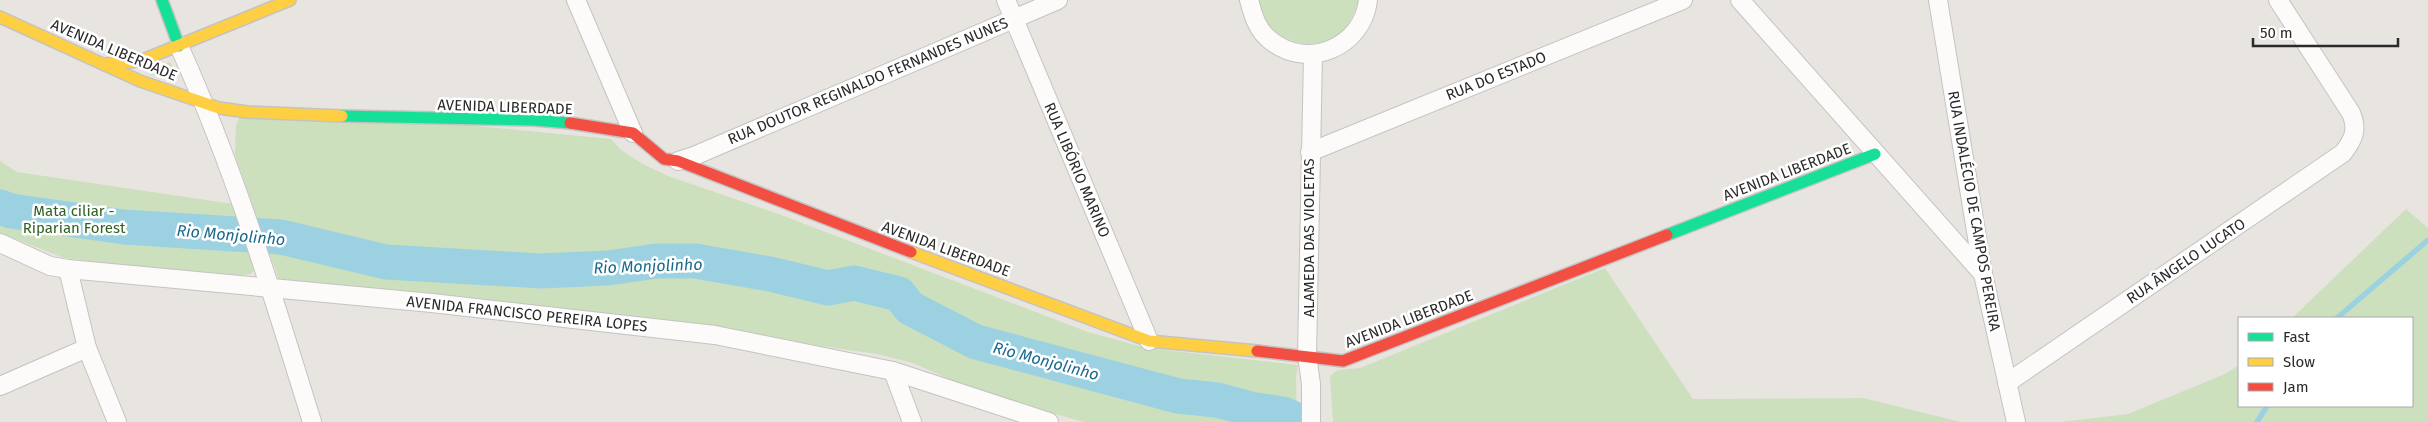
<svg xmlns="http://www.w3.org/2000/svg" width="2428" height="422" viewBox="0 0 2428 422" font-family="'Fira Sans',sans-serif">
<rect width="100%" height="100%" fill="#e8e5e1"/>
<g fill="#cce0bd">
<path d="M 1258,0 L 1358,0 L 1358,3 C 1353,15 1349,26 1338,35 C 1308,57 1262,36 1258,0 Z"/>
<path d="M 170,62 L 175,73 L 169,77 L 150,75 L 146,68 Z"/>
<path d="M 240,116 L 466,125 L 611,139 L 621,150 L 643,164 L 668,176 L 776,213 L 1088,332 L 1147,348 L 1298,365 L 1296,377 L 1297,422 L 1084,422 L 980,393 L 913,363 L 877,354 L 745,335 L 279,280 L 235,155 L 236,125 Z"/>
<path d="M 0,161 L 17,172 L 233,204 L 258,266 L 251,274 L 231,277 L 64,258 L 0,233 Z"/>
<path d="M 2406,209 L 2428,228 L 2428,422 L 2060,422 L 2128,414 L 2227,373 L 2239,365 L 2239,406 L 2412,406 L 2412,318 L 2292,318 Z"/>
<path d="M 1605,268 L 1693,399 L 1863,398 L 1961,422 L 1333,422 L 1330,376 L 1338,370 L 1360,368 Z"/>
</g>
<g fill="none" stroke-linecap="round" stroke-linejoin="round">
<g stroke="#9cd1e2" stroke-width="5.5">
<path d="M 2337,318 L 2428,240"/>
<path d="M 2257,422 L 2267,406"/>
</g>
<path stroke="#9cd1e2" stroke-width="35" d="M 0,207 L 11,211 L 124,227 L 281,237 L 386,262 L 541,271 L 608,268 L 657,261 L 695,261 L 770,274 L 828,288 L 854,283 L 899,294 L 910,308 L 976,342 L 1178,396 L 1217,400 L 1250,409 L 1283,414 L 1301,422"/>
<g stroke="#c4c3c3" stroke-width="20">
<g id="street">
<path d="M 576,0 L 633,133"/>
<path d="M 1006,0 L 1149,341"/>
<path d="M 1249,0 C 1253,15 1257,30 1270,40 C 1307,71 1363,47 1368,0"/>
<path d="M 1740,0 L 1983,274"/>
<path d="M 1938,0 L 1983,274 L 2016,422"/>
<path d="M 179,46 C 234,168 273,295 312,422"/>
<path d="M 1310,152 L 1683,0"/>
<path d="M 678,161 L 694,156 L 1058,0"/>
<path d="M 0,243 L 50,266 L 68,269 L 432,303 L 715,335 L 893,371 L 1049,422"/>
<path d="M 87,348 L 117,422"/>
<path d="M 893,371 L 912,422"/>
<path d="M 2007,383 L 2343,153 C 2354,139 2358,129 2351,113 L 2278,0"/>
<path d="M 0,386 L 87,348 L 68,269"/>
<path d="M 1311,422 L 1311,384 L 1307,355 L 1313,55"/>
</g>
</g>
<g stroke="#c4c3c3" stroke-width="14">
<g id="fast">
<path d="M 162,0 L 179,46"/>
<path d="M 342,116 L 534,120 L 570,123"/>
<path d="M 1667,235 L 1875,154"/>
</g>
</g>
<g stroke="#c4c3c3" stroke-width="14">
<g id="slow">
<path d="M 0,17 L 140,81 L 219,108 L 247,112 L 342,116"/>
<path d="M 105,64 L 140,61 L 290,0"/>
<path d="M 911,252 L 1149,341 L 1257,351"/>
</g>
</g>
<g stroke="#c4c3c3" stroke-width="14">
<g id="jam">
<path d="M 570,123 L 633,133 L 664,159 L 678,161 L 911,252"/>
<path d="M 1257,351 L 1343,361 L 1667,235"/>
</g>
</g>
<use href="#street" stroke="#fcfbfa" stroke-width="18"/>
<use href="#fast" stroke="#16e098" stroke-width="11"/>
<use href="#slow" stroke="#ffcf43" stroke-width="11"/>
<use href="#jam" stroke="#f24e42" stroke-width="11"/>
</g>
<g text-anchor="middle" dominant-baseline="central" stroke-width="5" stroke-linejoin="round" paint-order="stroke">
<g font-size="15" fill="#2a2a2a" stroke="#fff">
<text transform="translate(114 50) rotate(23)">AVENIDA LIBERDADE</text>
<text transform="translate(1496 76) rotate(-22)">RUA DO ESTADO</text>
<text transform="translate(868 81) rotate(-23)">RUA DOUTOR REGINALDO FERNANDES NUNES</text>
<text transform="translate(505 107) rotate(2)">AVENIDA LIBERDADE</text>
<text transform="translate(1077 170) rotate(67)">RUA LIBÓRIO MARINO</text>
<text transform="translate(1787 172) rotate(-21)">AVENIDA LIBERDADE</text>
<text transform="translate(1974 211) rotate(80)">RUA INDALÉCIO DE CAMPOS PEREIRA</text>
<text transform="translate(1309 238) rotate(-90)">ALAMEDA DAS VIOLETAS</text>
<text transform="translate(946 249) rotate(20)">AVENIDA LIBERDADE</text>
<text transform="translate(2186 261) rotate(-34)">RUA ÂNGELO LUCATO</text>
<text transform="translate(527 314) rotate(6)">AVENIDA FRANCISCO PEREIRA LOPES</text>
<text transform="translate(1409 319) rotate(-21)">AVENIDA LIBERDADE</text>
</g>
<g font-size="15" fill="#306022" stroke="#fff">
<text x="74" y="211">Mata ciliar -<tspan x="74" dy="17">Riparian Forest</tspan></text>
</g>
<g font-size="16" font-style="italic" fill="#1b688d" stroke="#fff">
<text transform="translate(231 235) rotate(5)">Rio Monjolinho</text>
<text transform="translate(648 266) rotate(-2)">Rio Monjolinho</text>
<text transform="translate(1046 361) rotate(15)">Rio Monjolinho</text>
</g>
</g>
<rect x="2238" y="317" width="175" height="90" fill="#ffffff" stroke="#aaaaaa"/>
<rect x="2248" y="333" width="25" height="8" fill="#16e098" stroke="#aaaaaa"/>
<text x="2283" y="342" font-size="15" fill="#2a2a2a">Fast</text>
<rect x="2248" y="358" width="25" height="8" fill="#ffcf43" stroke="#aaaaaa"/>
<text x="2283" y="367" font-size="15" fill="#2a2a2a">Slow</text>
<rect x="2248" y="383" width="25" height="8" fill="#f24e42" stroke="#aaaaaa"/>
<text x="2283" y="392" font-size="15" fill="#2a2a2a">Jam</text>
<path d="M2253 38v8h145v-8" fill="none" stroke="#2a2a2a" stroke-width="2.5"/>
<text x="2260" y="38" font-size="15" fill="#2a2a2a" stroke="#ffffff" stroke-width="4" paint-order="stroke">50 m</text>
</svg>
